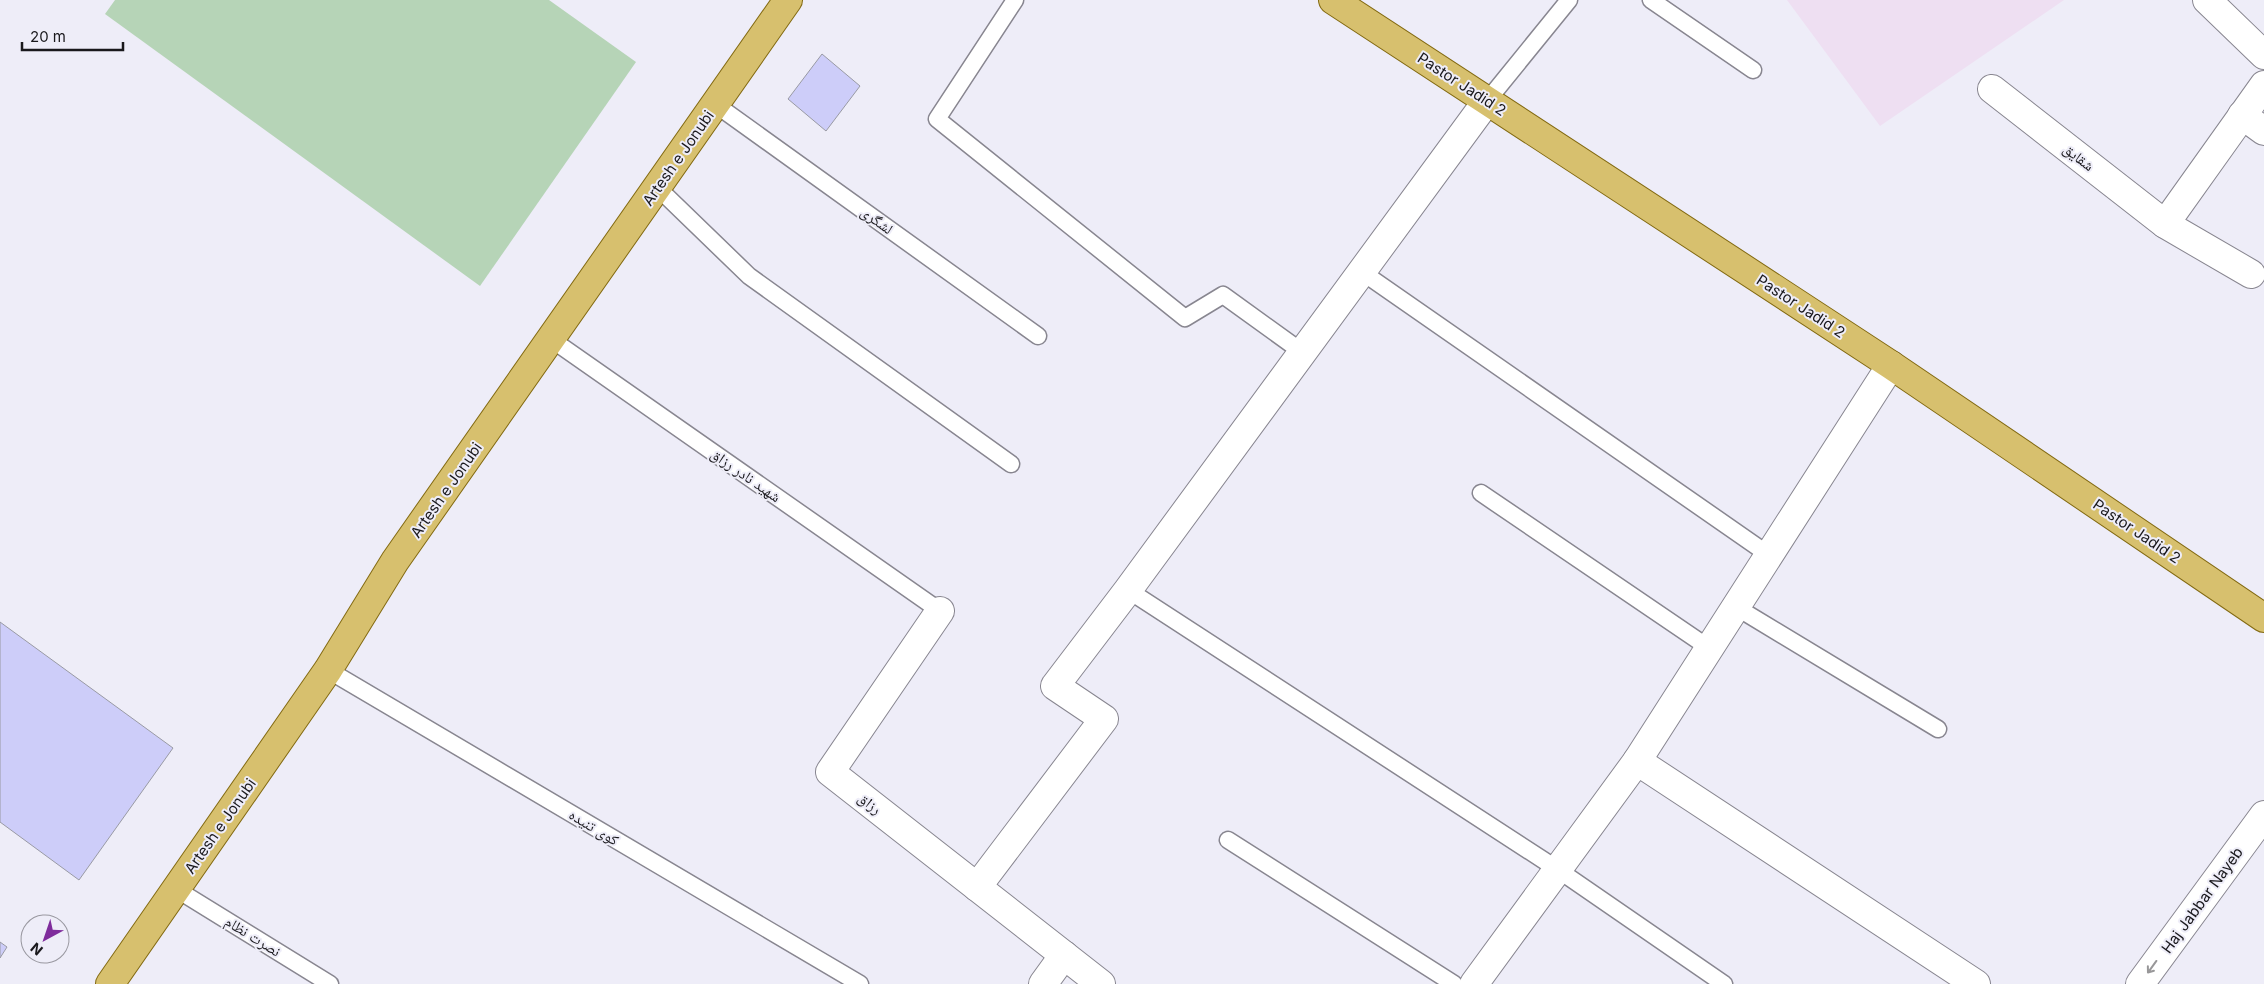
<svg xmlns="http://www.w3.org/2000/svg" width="2264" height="984" viewBox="0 0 2264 984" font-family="Inter,'Noto Naskh Arabic',sans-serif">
<rect width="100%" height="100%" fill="#eeedf8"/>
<path fill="#eedff2" d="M 1787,0 L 2064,0 L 1880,126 Z"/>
<path fill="#b6d4b7" d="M 115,0 L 549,0 L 636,62 L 480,286 L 105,14 Z"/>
<g fill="#cdcdf9" stroke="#999aa4">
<path d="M 822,54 L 860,86 L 826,131 L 788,99 Z"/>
<path d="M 0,622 L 173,748 L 79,880 L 0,822 Z"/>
<path d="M 0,942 L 7,947 L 0,958 Z"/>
</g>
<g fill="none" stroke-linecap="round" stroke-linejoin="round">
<g stroke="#888690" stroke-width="19">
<g id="service">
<path d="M 1015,0 L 937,119 L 1185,318 L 1223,295 L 1302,352"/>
<path d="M 1651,0 L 1753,70"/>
<path d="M 1487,101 L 1569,0"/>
<path d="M 715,104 L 1038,336"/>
<path d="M 657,187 L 749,276 L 1011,464"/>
<path d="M 1362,272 L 1769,555"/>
<path d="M 551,339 L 940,611"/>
<path d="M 1481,493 L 1709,648"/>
<path d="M 1128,590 L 1557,869 L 1724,984"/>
<path d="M 1736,607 L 1938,729"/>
<path d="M 328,670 L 860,984"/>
<path d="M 1228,840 L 1454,984"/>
<path d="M 176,889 L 330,984"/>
</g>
</g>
<g stroke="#888690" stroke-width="30">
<g id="minor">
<path d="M 2207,0 L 2264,55"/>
<path d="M 1992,89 L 2165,224"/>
<path d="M 2242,115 L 2264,131"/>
<path d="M 2251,274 L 2165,224 L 2264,85"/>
<path d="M 940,611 L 830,772 L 1101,984"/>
<path d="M 1637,761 L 1976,984"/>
<path d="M 977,887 L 1104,719 L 1055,686 L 1128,590 L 1487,101"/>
<path d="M 1043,984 L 1064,955"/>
<path d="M 1474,984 L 1637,761 L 1891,365"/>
</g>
</g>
<g stroke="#888690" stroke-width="30">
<path id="tertiary" d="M 2140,984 L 2264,815"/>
</g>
<g stroke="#836a12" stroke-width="30">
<g id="primary">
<path d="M 1333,0 L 1891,365 L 2264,618"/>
<path d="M 110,984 L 328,670 L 395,561 L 788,0"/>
</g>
</g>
<use href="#service" stroke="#fff" stroke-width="16"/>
<use href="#minor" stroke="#fff" stroke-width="28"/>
<use href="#tertiary" stroke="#fff" stroke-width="28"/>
<use href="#primary" stroke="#d7c06e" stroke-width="28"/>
</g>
<defs><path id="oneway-shaft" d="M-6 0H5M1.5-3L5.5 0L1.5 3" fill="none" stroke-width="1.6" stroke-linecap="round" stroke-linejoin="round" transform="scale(1.25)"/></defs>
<use stroke="#989799" href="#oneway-shaft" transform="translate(2152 967) rotate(126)"/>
<g text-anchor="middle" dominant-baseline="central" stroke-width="4" stroke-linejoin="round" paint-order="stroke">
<g font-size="15" fill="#19181c" stroke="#eeedf8">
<text transform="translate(1462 84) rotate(33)">Pastor Jadid 2</text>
<text transform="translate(2079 157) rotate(38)">شقایق</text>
<text transform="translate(678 158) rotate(-55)">Artesh e Jonubi</text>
<text transform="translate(877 220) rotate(36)">لشگری</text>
<text transform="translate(1801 306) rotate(33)">Pastor Jadid 2</text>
<text transform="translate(746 475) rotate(35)">شهید نادر رزاق</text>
<text transform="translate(446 490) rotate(-55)">Artesh e Jonubi</text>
<text transform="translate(2137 531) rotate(34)">Pastor Jadid 2</text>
<text transform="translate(870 803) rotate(38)">رزاق</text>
<text transform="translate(220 826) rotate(-55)">Artesh e Jonubi</text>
<text transform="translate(594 827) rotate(31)">کوی تنیده</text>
<text transform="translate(2202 900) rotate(-54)">Haj Jabbar Nayeb</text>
<text transform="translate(253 936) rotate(32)">نصرت نظام</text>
</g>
</g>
<g transform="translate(45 939) rotate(220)"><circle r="24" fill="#eeedf8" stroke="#9998a0"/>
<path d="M0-4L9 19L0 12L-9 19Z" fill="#7f2c9c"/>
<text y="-8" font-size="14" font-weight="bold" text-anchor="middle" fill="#19181c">N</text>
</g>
<path d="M22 42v8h101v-8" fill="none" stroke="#19181c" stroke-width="2.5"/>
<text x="30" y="42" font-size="15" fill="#19181c" stroke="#eeedf8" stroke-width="4" paint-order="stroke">20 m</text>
</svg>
